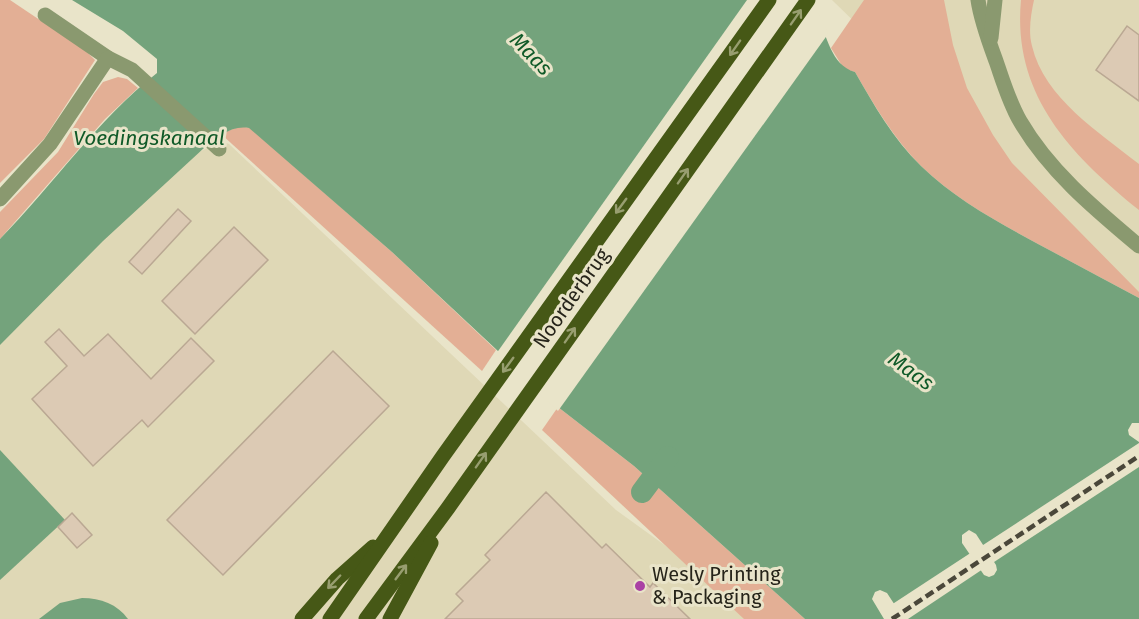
<svg xmlns="http://www.w3.org/2000/svg" width="1139" height="619" viewBox="0 0 1139 619" font-family="'Fira Sans',sans-serif">
<rect width="100%" height="100%" fill="#e9e4c9"/>
<g fill="#dfd8b6">
<path d="M 832,0 L 1139,0 L 1139,295 L 1115,275 Z"/>
<path d="M 221,141 L 229,144 L 616,510 L 767,619 L 0,619 L 0,339 L 187,158 Z"/>
</g>
<g fill="#e3af95">
<path d="M 0,0 L 10,0 L 86,51 L 95,60 L 44,139 L 0,183 Z"/>
<path d="M 864,0 L 944,0 L 953,45 L 967,88 L 993,135 L 1012,163 L 1139,292 L 1139,298 C 1105,280 1072,262 1038,244 C 996,221 955,199 921,166 C 894,139 874,105 855,72 L 844,69 L 831,48 Z"/>
<path d="M 1021,0 L 1034,0 C 1031,14 1028,31 1032,46 C 1044,98 1100,133 1139,164 L 1139,210 C 1071,155 1012,95 1021,0 Z"/>
<path d="M 118,77 L 127,79 L 138,88 L 105,119 L 0,239 L 0,212 L 58,152 L 94,94 L 103,82 Z"/>
<path d="M 240,126 L 250,128 L 392,252 L 496,350 L 482,371 L 221,134 Z"/>
<path d="M 558,407 L 634,466 L 805,619 L 744,619 L 542,430 Z"/>
</g>
<g fill="#74a37c" fill-rule="evenodd">
<path d="M 72,0 L 804,0 C 808,5 813,9 816,15 C 828,35 830,65 855,72 C 874,105 893,139 921,166 C 955,199 996,221 1038,244 C 1072,262 1105,280 1139,298 L 1139,423 L 1132,423 L 1128,430 L 1129,435 L 1139,442 L 1139,619 L 904,619 L 887,593 L 880,590 L 875,592 L 872,599 L 884,619 L 805,619 L 634,466 L 558,407 L 392,252 L 249,128 C 231,125 218,137 204,148 L 103,241 L 0,345 L 0,239 C 54,184 97,120 157,73 L 157,59 L 123,31 ZM 969,530 L 976,534 L 996,565 L 997,570 L 994,575 L 989,577 L 984,575 L 962,543 L 962,535 Z"/>
<path d="M 0,450 L 65,520 L 0,580 Z"/>
<path d="M 82,598 C 101,598 117,604 128,619 L 39,619 L 60,603 Z"/>
</g>
<g fill="#e9e4c9">
<path d="M 747,0 L 808,0 L 818,11 L 828,34 L 558,411 L 496,354 Z"/>
<path d="M 1139,443 L 1139,467 L 991,564 L 980,547 Z"/>
<path d="M 972,552 L 983,569 L 908,619 L 900,619 L 891,605 Z"/>
</g>
<g fill="none" stroke-linecap="round" stroke-linejoin="round">
<path stroke="#74a37c" stroke-width="22" d="M 642,492 L 668,457"/>
</g>
<g fill="#dccab4" stroke="#baa893" stroke-width="1.5">
<path d="M 1127,26 L 1139,35 L 1139,101 L 1096,70 Z"/>
<path d="M 178,209 L 191,221 L 142,274 L 129,262 Z"/>
<path d="M 234,227 L 268,260 L 195,334 L 162,301 Z"/>
<path d="M 59,329 L 84,356 L 108,334 L 151,379 L 191,338 L 214,361 L 148,427 L 142,420 L 93,466 L 32,399 L 67,366 L 45,342 Z"/>
<path d="M 333,351 L 389,406 L 223,575 L 167,520 Z"/>
<path d="M 546,492 L 602,548 L 606,544 L 650,587 L 653,583 L 690,619 L 445,619 L 463,601 L 456,594 L 490,560 L 485,555 Z"/>
<path d="M 72,513 L 92,535 L 77,548 L 58,527 Z"/>
</g>
<g fill="none" stroke-linecap="round" stroke-linejoin="round">
<g stroke="#8a996f" stroke-width="15">
<path d="M 978,0 C 981,21 989,42 996,61 C 1003,81 1009,102 1020,121 C 1049,171 1095,209 1139,246"/>
<path d="M 45,15 L 108,58 L 132,70 L 219,149"/>
<path d="M 991,38 L 995,0"/>
<path d="M 0,199 L 50,144 L 108,58"/>
</g>
<g stroke="#465816" stroke-width="15">
<path d="M 302,619 L 337,579 L 373,547"/>
<path d="M 330,619 L 443,456 L 769,0"/>
<path d="M 366,619 L 448,508 L 808,0"/>
<path d="M 390,619 L 431,543"/>
</g>
<path stroke="#4a473a" stroke-width="4.5" stroke-dasharray="9 4.5" stroke-linecap="butt" d="M 892,619 L 1139,456"/>
</g>
<defs><path id="oneway-shaft" d="M-6 0H5M1.5-3L5.5 0L1.5 3" fill="none" stroke-width="1.6" stroke-linecap="round" stroke-linejoin="round" transform="scale(1.5)"/></defs>
<g stroke="#989e70">
<use href="#oneway-shaft" transform="translate(796 17) rotate(-55)"/>
<use href="#oneway-shaft" transform="translate(735 48) rotate(125)"/>
<use href="#oneway-shaft" transform="translate(683 176) rotate(-55)"/>
<use href="#oneway-shaft" transform="translate(621 206) rotate(126)"/>
<use href="#oneway-shaft" transform="translate(570 335) rotate(-55)"/>
<use href="#oneway-shaft" transform="translate(508 365) rotate(126)"/>
<use href="#oneway-shaft" transform="translate(481 460) rotate(-55)"/>
<use href="#oneway-shaft" transform="translate(401 572) rotate(-53)"/>
<use href="#oneway-shaft" transform="translate(334 582) rotate(134)"/>
</g>
<circle fill="#aa41a4" stroke="#e9e4c9" stroke-width="2" cx="640" cy="586" r="6"/>
<g text-anchor="middle" dominant-baseline="central" stroke-width="6" stroke-linejoin="round" paint-order="stroke">
<g font-size="20" fill="#26241a" stroke="#e9e4c9">
<text transform="translate(571 298) rotate(-55)">Noorderbrug</text>
</g>
<g font-size="20" fill="#26241a" stroke="#e9e4c9" text-anchor="start">
<text x="652" y="574">Wesly Printing<tspan x="652" dy="23">&amp; Packaging</tspan></text>
</g>
<g font-size="21" font-style="italic" fill="#105a28" stroke="#e9e4c9">
<text transform="translate(531 54) rotate(46)">Maas</text>
<text x="149" y="138">Voedingskanaal</text>
<text transform="translate(911 371) rotate(36)">Maas</text>
</g>
</g>
</svg>
